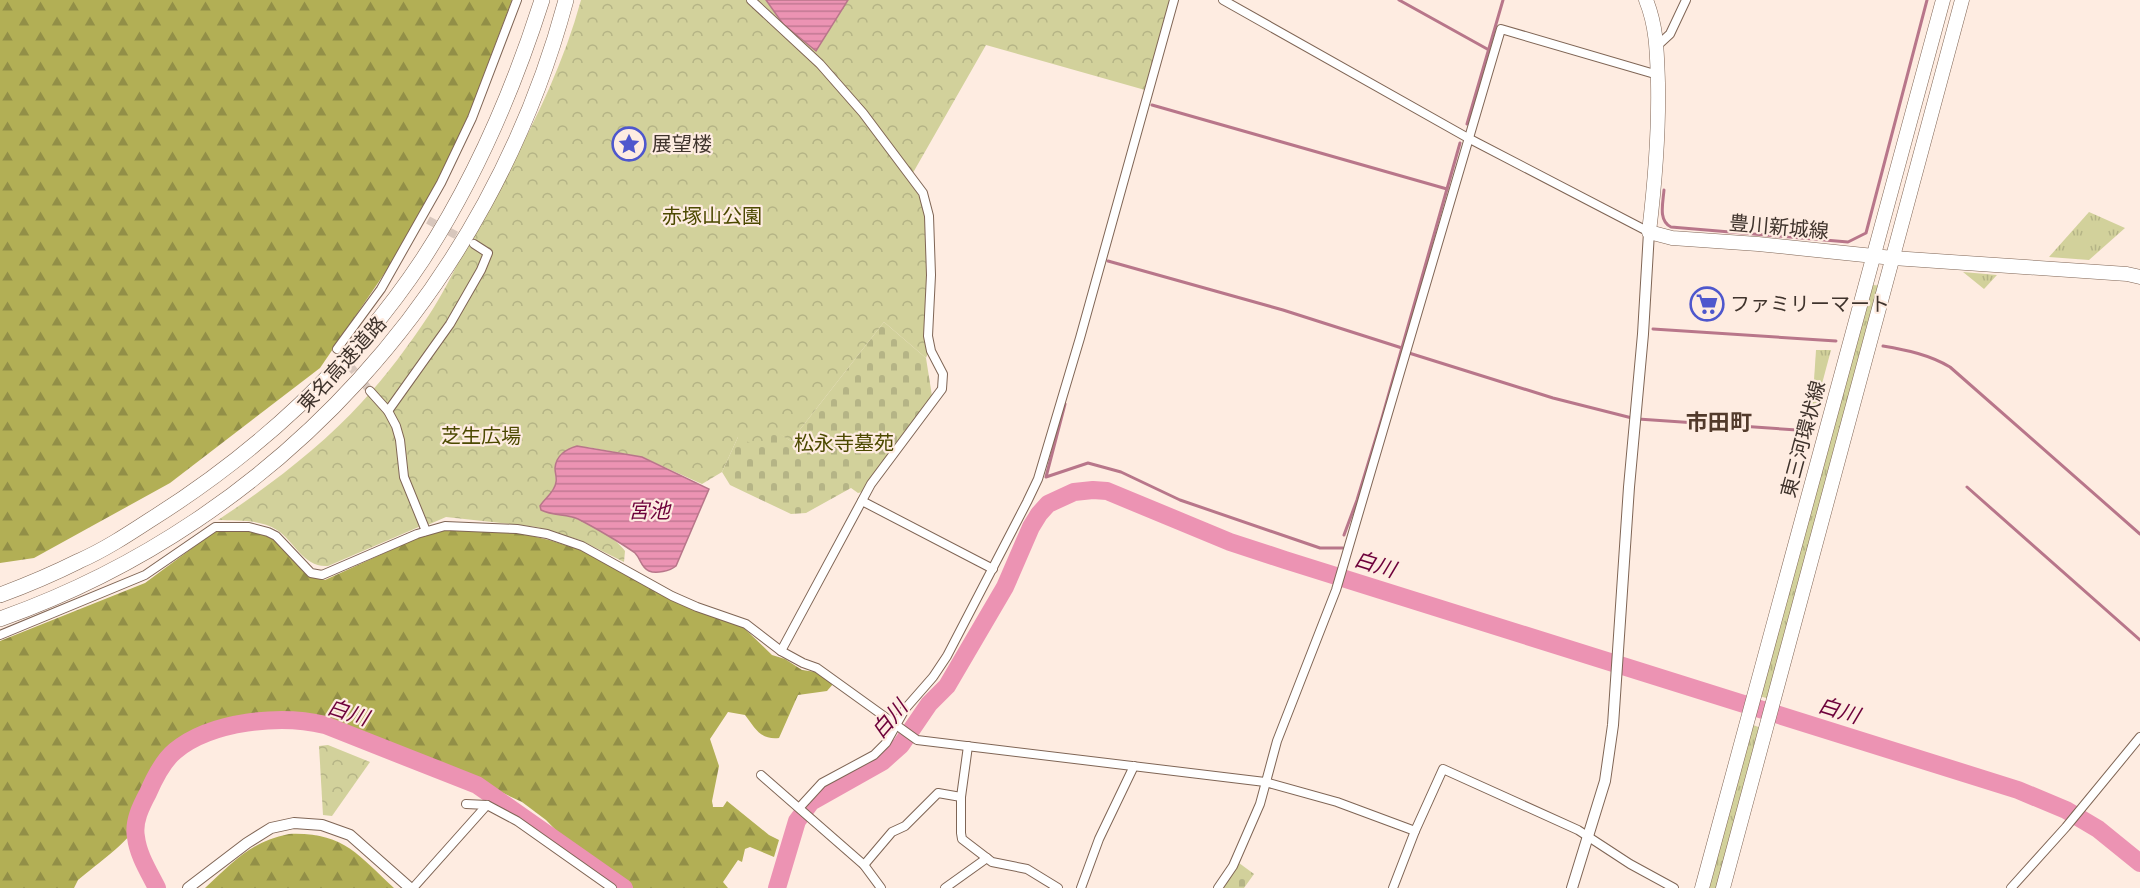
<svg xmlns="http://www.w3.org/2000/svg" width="2140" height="888" viewBox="0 0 2140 888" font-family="Helvetica,'Noto Sans JP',sans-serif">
<defs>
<pattern id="grass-tufts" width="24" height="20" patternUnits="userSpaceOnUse" patternTransform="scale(1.5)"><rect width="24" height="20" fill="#d2d19b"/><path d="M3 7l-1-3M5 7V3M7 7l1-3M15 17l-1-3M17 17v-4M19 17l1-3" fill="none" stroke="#b5b486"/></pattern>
<pattern id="forest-firs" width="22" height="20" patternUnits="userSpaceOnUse" patternTransform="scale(1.5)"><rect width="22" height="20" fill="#b2af55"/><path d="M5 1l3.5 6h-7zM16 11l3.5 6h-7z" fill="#928f47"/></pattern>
<pattern id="cemetery-stones" width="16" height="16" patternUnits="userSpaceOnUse" patternTransform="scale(1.5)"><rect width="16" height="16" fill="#d2d19b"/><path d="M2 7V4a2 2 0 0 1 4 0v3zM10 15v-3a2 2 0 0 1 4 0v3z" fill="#b5b486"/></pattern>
<pattern id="park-crowns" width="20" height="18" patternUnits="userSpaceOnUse" patternTransform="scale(1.5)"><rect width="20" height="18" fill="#d2d19b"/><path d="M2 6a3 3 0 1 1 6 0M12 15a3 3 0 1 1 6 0" fill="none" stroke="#b5b486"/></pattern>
<pattern id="water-rules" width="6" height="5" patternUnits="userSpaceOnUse" patternTransform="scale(1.5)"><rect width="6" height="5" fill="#ec93b3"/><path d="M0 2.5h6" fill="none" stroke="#c17992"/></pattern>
</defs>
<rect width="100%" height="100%" fill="#feece1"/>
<g fill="url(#grass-tufts)">
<path d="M 2089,212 L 2125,228 L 2089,260 L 2049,257 Z"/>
<path d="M 1963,272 L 1997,275 L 1984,289 Z"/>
<path d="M 1873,285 L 1882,286 L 1770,699 L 1759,696 Z"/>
<path d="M 1816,350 L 1831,350 L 1811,425 Z"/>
<path d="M 1751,724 L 1763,729 L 1720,888 L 1707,888 Z"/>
</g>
<g fill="url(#forest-firs)">
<path d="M 0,0 L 512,0 L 468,117 L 438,181 L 397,255 L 320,368 L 170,483 L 34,558 L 0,563 Z"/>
<path d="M 453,528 L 519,533 L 549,540 L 584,551 L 743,627 L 772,655 L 785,659 L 802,670 L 816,672 L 833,684 L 827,691 L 798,695 L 779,738 C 760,740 755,728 745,715 L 728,712 L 710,739 L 719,766 L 712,801 L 713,807 L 723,807 L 727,801 L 769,835 L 779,840 L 774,857 L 750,847 L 745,849 L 742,862 L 738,860 L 723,882 L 728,888 L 630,888 L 583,858 L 546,820 L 522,802 L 473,779 L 413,758 L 305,714 C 255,714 185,725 158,772 C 151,784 144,796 139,809 C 137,816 136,825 133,831 C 126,843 90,870 78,880 L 74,888 L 0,888 L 0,641 L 145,583 L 214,532 L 251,531 L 272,537 L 308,574 L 325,580 L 415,539 Z"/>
<path d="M 289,834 C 343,832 357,854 394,888 L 205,888 C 235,861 248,843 289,834 Z"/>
</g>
<g fill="url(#cemetery-stones)">
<path d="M 884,322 L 926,358 L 932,396 L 862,492 L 858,493 L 851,488 L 806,513 L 791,514 L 730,485 L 722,472 L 738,437 L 774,430 L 791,441 Z"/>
<path d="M 1239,863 L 1254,874 L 1244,888 L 1222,888 Z"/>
</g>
<g fill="url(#park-crowns)">
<path d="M 581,0 L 1170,0 L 1145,90 L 986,45 L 910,178 L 923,204 L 926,218 L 928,353 L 926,358 L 884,322 L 791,441 L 774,431 L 758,447 L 738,437 L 722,472 L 702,484 L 642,457 L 587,447 L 571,448 L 564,452 L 557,460 L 555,467 L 556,482 L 548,513 C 557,515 568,515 577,519 C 592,525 616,538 625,551 L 624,562 L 580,540 L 537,527 L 446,517 L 430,524 L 421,526 L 328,566 C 304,568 295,542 277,530 C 260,519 237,521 218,520 C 268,487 322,446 362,402 C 387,375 409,345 429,315 C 449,285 463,250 481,219 C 521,150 560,77 581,0 Z"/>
<path d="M 328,745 L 370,762 L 332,816 L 323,815 L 319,746 Z"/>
</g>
<g fill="url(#water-rules)" stroke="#b8768a" stroke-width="1.5">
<path d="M 766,0 L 848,0 L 816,51 L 783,24 Z"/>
<path d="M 577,446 L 642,457 L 709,489 L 676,566 C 670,571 656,574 649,571 C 641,568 641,559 635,553 C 623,544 592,526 578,519 C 566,514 553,516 541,510 L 540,506 C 545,498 555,492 556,482 C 557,478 555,473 555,468 C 556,456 566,449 577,446 Z"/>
</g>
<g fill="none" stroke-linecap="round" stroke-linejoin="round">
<g stroke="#b8768a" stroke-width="3">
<path d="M 1399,0 L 1489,50"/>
<path d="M 1152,105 L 1447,189"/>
<path d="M 1467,124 L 1503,0"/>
<path d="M 1664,190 C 1663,203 1658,221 1671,227 L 1848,242 L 1866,233 L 1927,0"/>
<path d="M 1108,261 L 1283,310 L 1402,348"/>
<path d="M 1653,329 L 1836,341"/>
<path d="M 1883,346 C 1907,350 1930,355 1950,367 L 2140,534"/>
<path d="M 1409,353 L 1553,398 L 1632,418"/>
<path d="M 1065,404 L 1046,477 L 1088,463 L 1121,472 L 1180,500 L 1320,548 L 1343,548"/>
<path d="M 1638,419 L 1812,431"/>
<path d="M 1967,487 L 2140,640"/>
<path d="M 1344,535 L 1357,500 L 1382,418 L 1460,143"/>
</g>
<g stroke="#ec93b3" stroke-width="18">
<path d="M 157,888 C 149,872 138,855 136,837 C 133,822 141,806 148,793 C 154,779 163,761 175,751 C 211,721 281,714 325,725 L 477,785 L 624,888"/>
<path d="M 777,888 L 797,821 L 811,802 L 882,762 L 901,745 L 929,704 L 947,686 L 1005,587 L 1031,527 L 1039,514 L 1048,504 L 1074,492 L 1093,490 L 1107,491 L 1230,542 L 1285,560 L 2018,790 L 2066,810 L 2098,829 L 2140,863"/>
</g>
<g stroke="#d8c7bd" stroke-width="8" stroke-dasharray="8 4" stroke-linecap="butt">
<path d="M 428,220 L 465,240"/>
<path d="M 342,356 L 370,391"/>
</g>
<g stroke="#7f6555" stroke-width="10">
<g id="minor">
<path d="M 751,0 L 820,64 L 863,113 L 923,193 L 929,216 L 931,275 L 928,336 L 931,351 L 943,374 L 942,389 L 871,484 L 781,651"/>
<path d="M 1223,0 L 1468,138 L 1649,232"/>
<path d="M 1657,46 L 1670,34 L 1686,0"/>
<path d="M 337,349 L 381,289 L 441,183 L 472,118 L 517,0"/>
<path d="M 370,391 L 388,411 L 396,426 L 400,440 L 404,477 L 426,531"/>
<path d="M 388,411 L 450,324 L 481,270 L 488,253 L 474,244"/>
<path d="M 862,501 L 993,569"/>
<path d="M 0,635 L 145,575 L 215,527 L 249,527 L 268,532 L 276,536 L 311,573 L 322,575 L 417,534 L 445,526 L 517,529 L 547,534 L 582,546 L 672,596 L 697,607 L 746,624 L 781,651 L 803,663 L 817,668 L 917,740 L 1265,782 L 1337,802 L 1415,831"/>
<path d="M 968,746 L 961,797 L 961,833 L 962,839 L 992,862 L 1027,869 L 1058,888"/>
<path d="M 761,775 L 864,865 L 881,888"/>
<path d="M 466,804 L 487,805 L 517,821 L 612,888"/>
<path d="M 800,807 L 822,783 L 874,755 L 886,743 L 905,709 L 933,677 L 947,656 L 1027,502 L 1038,479 L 1080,338 L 1174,0"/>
<path d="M 864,865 L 892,832 L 905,826 L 938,793 L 961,797"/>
<path d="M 413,888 L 487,805"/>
<path d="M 945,888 L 987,858"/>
<path d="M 1081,888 L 1099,839 L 1134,766"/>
<path d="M 1218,888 L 1233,866 L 1260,804 L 1277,741 L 1336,590 L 1501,29 L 1658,75"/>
<path d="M 1393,888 L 1415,831 L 1443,769 L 1578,830 L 1630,864 L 1674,888"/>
<path d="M 2011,888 L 2066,827 L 2140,737"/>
</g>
</g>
<g stroke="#7f6555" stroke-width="12">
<g id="tertiary">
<path d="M 188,888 L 247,843 L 271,828 L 294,823 L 322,825 L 350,835 L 410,888"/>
<path d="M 1572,888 L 1605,781 L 1613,725 L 1629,487 L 1643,334 L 1649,232"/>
</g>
</g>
<g stroke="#7f6555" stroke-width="15">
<g id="primary">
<path d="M 1646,0 C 1657,27 1657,54 1658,83 C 1659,133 1655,182 1649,232 L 1672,238 L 1758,244 L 1893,258 L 2127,274 L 2140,277"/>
<path d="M 1702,888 L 1943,0"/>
<path d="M 1723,888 L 1962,0"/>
</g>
</g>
<g stroke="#7f6555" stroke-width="16">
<g id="motorway">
<path d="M 0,595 C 27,585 53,574 79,561 C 104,550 127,535 150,520 C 257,453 353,365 423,259 C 475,179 513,91 542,0"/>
<path d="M 0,619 C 280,520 490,285 566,0"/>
</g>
</g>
<use href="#minor" stroke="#fff" stroke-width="8"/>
<use href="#tertiary" stroke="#fff" stroke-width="10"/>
<use href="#primary" stroke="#fff" stroke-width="14"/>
<use href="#motorway" stroke="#fff" stroke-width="15"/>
</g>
<defs>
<g id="sight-ring" transform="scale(1.725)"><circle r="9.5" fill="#feece1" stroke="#4e57cd" stroke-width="1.5"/><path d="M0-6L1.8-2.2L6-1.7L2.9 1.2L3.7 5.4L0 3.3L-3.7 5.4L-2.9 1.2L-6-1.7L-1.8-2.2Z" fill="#4e57cd"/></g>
<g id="supermarket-ring" transform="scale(1.725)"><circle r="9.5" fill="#feece1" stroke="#4e57cd" stroke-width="1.5"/><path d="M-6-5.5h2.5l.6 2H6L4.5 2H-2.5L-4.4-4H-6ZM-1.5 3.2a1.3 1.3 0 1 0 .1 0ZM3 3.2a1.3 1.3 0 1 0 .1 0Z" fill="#4e57cd"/></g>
</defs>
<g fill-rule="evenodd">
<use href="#sight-ring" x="629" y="144"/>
<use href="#supermarket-ring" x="1707" y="304"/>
</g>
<g text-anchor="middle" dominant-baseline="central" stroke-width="4.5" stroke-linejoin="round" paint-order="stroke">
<g font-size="20" fill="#3f332c" stroke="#feece1" text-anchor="start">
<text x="652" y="144">展望楼</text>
<text x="1730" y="304">ファミリーマート</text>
</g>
<g font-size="20" fill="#4c4900" stroke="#feece1">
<text x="712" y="216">赤塚山公園</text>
<text x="481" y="436">芝生広場</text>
<text x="844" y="443">松永寺墓苑</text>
</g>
<g font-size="20" fill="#3f332c" stroke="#feece1">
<text transform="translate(1779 227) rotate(5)">豊川新城線</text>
<text transform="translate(342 364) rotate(-48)">東名高速道路</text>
<text transform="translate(1803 439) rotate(-75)">東三河環状線</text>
</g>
<g font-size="21" font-style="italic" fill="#6d003a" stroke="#feece1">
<text x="649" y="510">宮池</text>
<text transform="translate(1375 564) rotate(17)">白川</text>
<text transform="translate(1839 710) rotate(17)">白川</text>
<text transform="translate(348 712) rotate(18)">白川</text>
<text transform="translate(889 719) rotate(-49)">白川</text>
</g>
<g font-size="22" font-weight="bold" fill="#523a2b" stroke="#feece1">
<text x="1719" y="422">市田町</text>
</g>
</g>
</svg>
